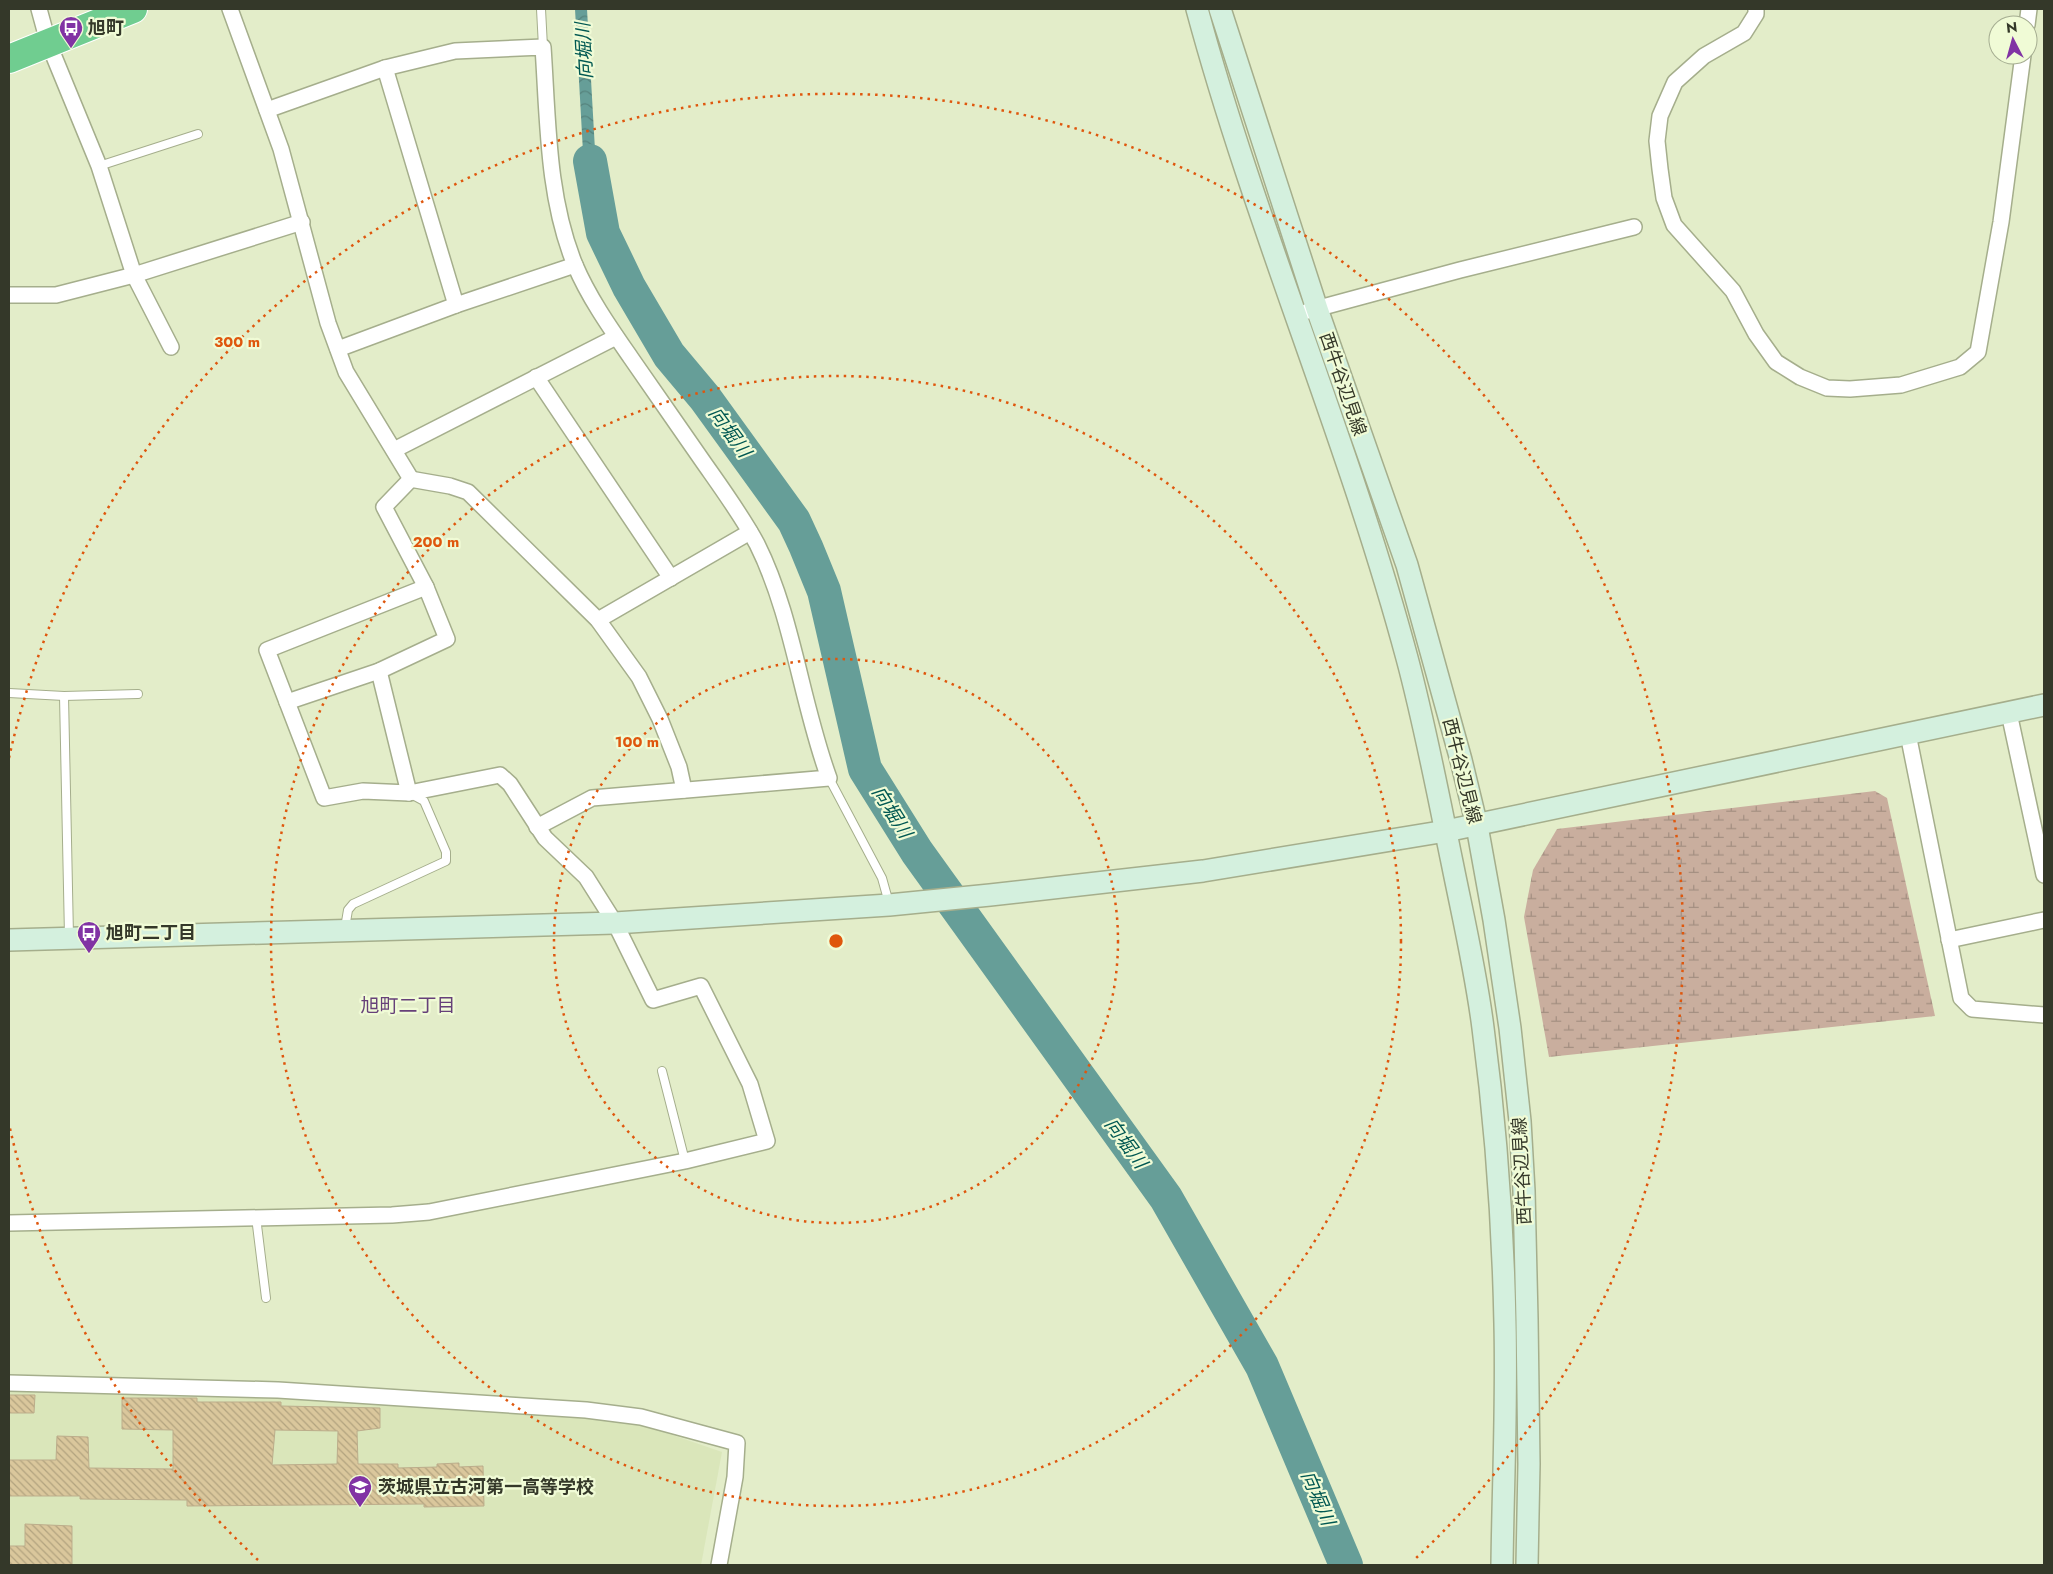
<svg xmlns="http://www.w3.org/2000/svg" width="2053" height="1574" viewBox="0 0 2053 1574" font-family="Jost,'Noto Sans JP',sans-serif">
<defs>
<pattern id="wetland-marsh" width="20" height="14" patternUnits="userSpaceOnUse" patternTransform="scale(1.25)"><rect width="20" height="14" fill="#c9ae9e"/><path d="M1 5h8M5 5V1M11 12h8M15 12V8" fill="none" stroke="#a48f81"/></pattern>
<pattern id="water-waves" width="16" height="10" patternUnits="userSpaceOnUse" patternTransform="scale(1.25)"><rect width="16" height="10" fill="#669e98"/><path d="M0 5q4-4 8 0t8 0" fill="none" stroke="#55827c"/></pattern>
<pattern id="building-back-hatch" width="6" height="6" patternUnits="userSpaceOnUse" patternTransform="scale(1.25)"><rect width="6" height="6" fill="#dac79c"/><path d="M-1 5l2 2M0 0l6 6M5-1l2 2" fill="none" stroke="#b2a37f"/></pattern>
</defs>
<rect width="100%" height="100%" fill="#e3edc9"/>
<path fill="#dae6ba" d="M 9,1384 L 361,1398 L 613,1419 L 652,1428 L 722,1452 L 701,1565 L 9,1565 Z"/>
<path fill="url(#wetland-marsh)" d="M 1875,791 L 1887,798 L 1935,1016 L 1549,1057 L 1524,917 L 1533,870 L 1557,829 Z"/>
<path fill="url(#water-waves)" d="M 575,9 L 587,9 L 595,150 L 603,206 L 591,208 L 583,152 Z"/>
<g fill="none" stroke-linecap="round" stroke-linejoin="round">
<path stroke="#669e98" stroke-width="34" d="M 590,161 L 603,233 L 629,287 L 669,355 L 705,398 L 794,521 L 806,547 L 824,591 L 865,769 L 917,852 L 1166,1198 L 1262,1366 L 1346,1565"/>
</g>
<g fill="url(#building-back-hatch)" stroke="#bcad8b" fill-rule="evenodd">
<path d="M 9,1395 L 35,1395 L 34,1413 L 9,1413 Z"/>
<path d="M 122,1398 L 197,1398 L 197,1402 L 281,1402 L 281,1406 L 380,1408 L 380,1428 L 357,1431 L 358,1464 L 398,1464 L 398,1468 L 437,1467 L 437,1464 L 459,1463 L 459,1467 L 483,1466 L 484,1506 L 424,1507 L 424,1504 L 187,1506 L 187,1500 L 80,1499 L 80,1496 L 9,1496 L 9,1460 L 56,1460 L 57,1436 L 88,1437 L 89,1468 L 173,1469 L 173,1430 L 122,1429 ZM 275,1430 L 338,1431 L 337,1464 L 272,1465 Z"/>
<path d="M 25,1524 L 72,1526 L 72,1565 L 9,1565 L 9,1546 L 25,1546 Z"/>
</g>
<g fill="none" stroke-linecap="round" stroke-linejoin="round">
<g stroke="#a5ae8c" stroke-width="10">
<g id="lane">
<path d="M 541,9 L 543,47"/>
<path d="M 99,166 L 198,134"/>
<path d="M 9,693 L 64,696 L 138,694"/>
<path d="M 64,696 L 69,936"/>
<path d="M 829,778 L 882,878 L 889,903"/>
<path d="M 345,928 L 348,910 L 353,904 L 446,861 L 446,852 L 424,801 L 411,794"/>
<path d="M 662,1071 L 685,1161"/>
<path d="M 256,1217 L 266,1298"/>
</g>
</g>
<g stroke="#a5ae8c" stroke-width="18">
<g id="street">
<path d="M 39,9 L 48,42 L 99,166 L 134,275 L 171,347"/>
<path d="M 230,9 L 281,149 L 328,323 L 346,372 L 411,479 L 384,507 L 426,587 L 447,639 L 379,671 L 287,702"/>
<path d="M 1756,9 L 1756,14 L 1744,33 L 1704,56 L 1675,82 L 1660,116 L 1657,141 L 1660,169 L 1664,198 L 1674,225 L 1733,291 L 1756,334 L 1776,362 L 1800,377 L 1827,388 L 1850,389 L 1901,385 L 1960,367 L 1978,352 L 2001,222 L 2023,55"/>
<path d="M 2027,25 L 2029,9"/>
<path d="M 385,68 L 456,305"/>
<path d="M 267,110 L 385,68 L 455,51 L 543,47 C 548,119 547,197 575,265 C 589,298 611,329 631,358 C 655,393 680,428 704,463 C 723,490 742,516 757,544 C 793,616 801,702 829,778 L 592,798 L 537,827"/>
<path d="M 9,295 L 56,295 L 134,275 L 302,222"/>
<path d="M 1308,311 L 1460,270 L 1634,227"/>
<path d="M 338,349 L 456,305 L 575,265"/>
<path d="M 536,377 L 671,578"/>
<path d="M 394,450 L 616,337"/>
<path d="M 410,479 L 450,486 L 468,492 L 598,620 L 639,677 L 660,719 L 679,767 L 684,790"/>
<path d="M 598,620 L 750,532"/>
<path d="M 379,671 L 409,793"/>
<path d="M 2009,713 L 2044,875"/>
<path d="M 1908,734 L 1961,998 L 1972,1009 L 2044,1015"/>
<path d="M 1949,940 L 2044,920"/>
<path d="M 9,1223 L 392,1215 L 429,1212 L 685,1161 L 767,1141 L 750,1084 L 701,986 L 653,1000 L 615,923 L 586,877 L 545,838 L 510,784 L 500,775 L 409,793 L 363,791 L 324,798 L 267,650 L 426,587"/>
<path d="M 9,1383 L 278,1390 L 586,1410 L 641,1417 L 737,1443 L 735,1477 L 719,1565"/>
</g>
</g>
<g stroke="#a5ae8c" stroke-width="24">
<g id="secondary">
<path d="M 1197,9 C 1256,228 1348,438 1407,658 C 1425,725 1438,794 1452,862 C 1463,917 1476,972 1483,1028 C 1496,1126 1503,1226 1505,1324 C 1507,1405 1503,1485 1502,1565"/>
<path d="M 1220,9 L 1317,309 L 1407,565 L 1461,760 L 1477,826 L 1494,920 L 1510,1028 L 1520,1121 L 1524,1191 L 1527,1319 L 1529,1464 L 1527,1565"/>
<path d="M 9,940 L 615,923 L 889,905 L 990,895 L 1203,871 L 1446,831 L 2044,705"/>
</g>
</g>
<g stroke="#fff" stroke-width="30">
<path id="highway" d="M 9,59 L 133,9"/>
</g>
<use href="#lane" stroke="#fff" stroke-width="8"/>
<use href="#street" stroke="#fff" stroke-width="15"/>
<use href="#secondary" stroke="#d4f0de" stroke-width="21"/>
<use href="#highway" stroke="#70cd90" stroke-width="28"/>
</g>
<g fill="none" stroke="#df570d" stroke-width="2.5" stroke-dasharray="2.5 5">
<circle cx="836" cy="941" r="282"/>
<circle cx="836" cy="941" r="565"/>
<path d="M258 1560A847 847 0 0 1 9 1124M9 758A847 847 0 1 1 1414 1560"/>
</g>
<defs>
<g id="bus-pin" transform="scale(1.25)"><path d="M0 17L-7.5 6A9.5 9.5 0 1 1 7.5 6Z" fill="#8133a4" stroke="#f0fbd6"/><path d="M-5-6H5V4H4V6H2V4H-2V6H-4V4H-5ZM-3.5-4V0h7V-4ZM-3.5 1.2v1.5H-2V1.2ZM2 1.2v1.5H3.5V1.2Z" fill="#fff"/></g>
<g id="school-pin" transform="scale(1.25)"><path d="M0 17L-7.5 6A9.5 9.5 0 1 1 7.5 6Z" fill="#8133a4" stroke="#f0fbd6"/><path d="M0-5L7-2L0 1L-7-2ZM-4 1L0 2.5L4 1V4Q0 6-4 4Z" fill="#fff"/></g>
</defs>
<g fill-rule="evenodd">
<use href="#bus-pin" x="71" y="28"/>
<use href="#bus-pin" x="89" y="933"/>
<use href="#school-pin" x="360" y="1487"/>
</g>
<g text-anchor="middle" dominant-baseline="central" stroke-width="4.5" stroke-linejoin="round" paint-order="stroke">
<g font-size="18" font-weight="bold" fill="#343829" stroke="#f0fbd6" text-anchor="start">
<text x="88" y="28">旭町</text>
<text x="106" y="933">旭町二丁目</text>
<text x="378" y="1487">茨城県立古河第一高等学校</text>
</g>
<g font-size="18" fill="#343829" stroke="#f0fbd6">
<text transform="translate(1343 384) rotate(71)">西牛谷辺見線</text>
<text transform="translate(1462 771) rotate(76)">西牛谷辺見線</text>
<text transform="translate(1522 1171) rotate(-93)">西牛谷辺見線</text>
</g>
<g font-size="19" font-style="italic" fill="#005852" stroke="#f0fbd6">
<text transform="translate(584 51) rotate(-93)">向堀川</text>
<text transform="translate(730 432) rotate(54)">向堀川</text>
<text transform="translate(892 812) rotate(58)">向堀川</text>
<text transform="translate(1126 1143) rotate(54)">向堀川</text>
<text transform="translate(1318 1498) rotate(67)">向堀川</text>
</g>
<g font-size="19" fill="#664079" stroke="#f0fbd6">
<text x="408" y="1005">旭町二丁目</text>
</g>
</g>
<circle cx="836" cy="941" r="8" fill="#df570d" stroke="#f0fbd6" stroke-width="2.5"/>
<g font-size="15" text-anchor="middle" font-weight="bold" fill="#df570d" stroke="#f0fbd6" stroke-width="4.5" stroke-linejoin="round" paint-order="stroke">
<text x="237" y="347">300 m</text>
<text x="436" y="547">200 m</text>
<text x="637" y="747">100 m</text>
</g>
<rect width="2053" height="1574" fill="none" stroke="#343829" stroke-width="20"/>
<g transform="translate(2013 40) rotate(354)"><circle r="24" fill="#f0fbd6" stroke="#a5ad91"/>
<path d="M0-4L9 19L0 12L-9 19Z" fill="#8133a4"/>
<text y="-8" font-size="14" font-weight="bold" text-anchor="middle" fill="#343829">N</text>
</g>
</svg>
